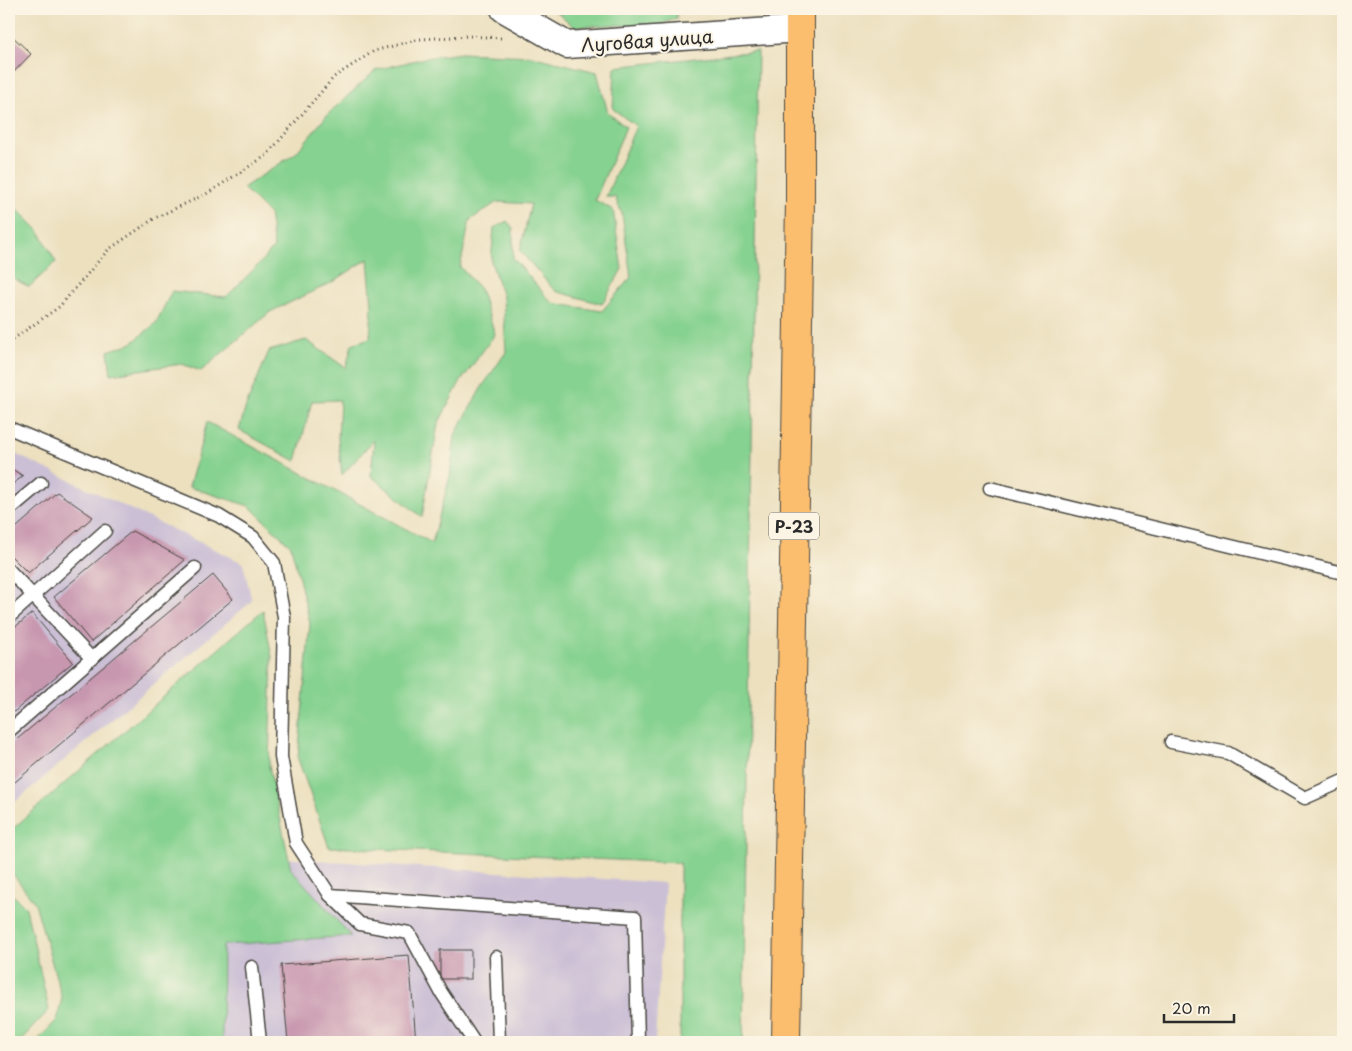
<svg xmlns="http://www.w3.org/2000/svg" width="1352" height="1051" viewBox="0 0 1352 1051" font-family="'Playpen Sans',sans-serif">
<rect width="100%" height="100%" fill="#fcf5e5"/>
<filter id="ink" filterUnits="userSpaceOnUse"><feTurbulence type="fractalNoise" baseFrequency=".02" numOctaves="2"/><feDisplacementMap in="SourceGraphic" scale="10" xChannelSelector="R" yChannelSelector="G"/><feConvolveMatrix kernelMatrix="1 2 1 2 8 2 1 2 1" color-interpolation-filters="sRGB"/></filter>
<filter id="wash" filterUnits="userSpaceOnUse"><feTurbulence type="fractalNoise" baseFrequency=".0096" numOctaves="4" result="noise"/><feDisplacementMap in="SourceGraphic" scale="20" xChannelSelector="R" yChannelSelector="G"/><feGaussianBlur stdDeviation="1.12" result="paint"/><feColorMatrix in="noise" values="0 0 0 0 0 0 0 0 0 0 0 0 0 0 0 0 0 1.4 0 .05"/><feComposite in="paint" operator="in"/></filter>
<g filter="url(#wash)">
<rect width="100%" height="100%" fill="#ece0bf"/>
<g fill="#cbbfd5">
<path d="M 9,451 L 243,563 L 252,601 L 9,807 Z"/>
<path d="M 220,854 L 665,883 L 655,1042 L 222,1042 Z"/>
</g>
<g fill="#86d290" stroke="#587e5e">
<path d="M 554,9 L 676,9 L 677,18 L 655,27 L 613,25 L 574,27 Z"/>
<path d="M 758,51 L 743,1042 L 680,1042 L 680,863 L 329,847 L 298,759 L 310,623 L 291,546 L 249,506 L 189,487 L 207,422 L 432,543 L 450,476 L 455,435 L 480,390 L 506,352 L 503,297 L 491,262 L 494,228 L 507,221 L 513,228 L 513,258 L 552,303 L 602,311 L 631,277 L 622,214 L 615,197 L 606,197 L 636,126 L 613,109 L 615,67 Z"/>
<path d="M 461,53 L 531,56 L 597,72 L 608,113 L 626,127 L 595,200 L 613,210 L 622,269 L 602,304 L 555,291 L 520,251 L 531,204 L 497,202 L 470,220 L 460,267 L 480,289 L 495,334 L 459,384 L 438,424 L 422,517 L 371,476 L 374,440 L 342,475 L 338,439 L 340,400 L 312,401 L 296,461 L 239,430 L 246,406 L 269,351 L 306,340 L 346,368 L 352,344 L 370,338 L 372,306 L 368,259 L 331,283 L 270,312 L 201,371 L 182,364 L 111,374 L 108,351 L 132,343 L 156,323 L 172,291 L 226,297 L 261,262 L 274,247 L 269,214 L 243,188 L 296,153 L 328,114 L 376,70 L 425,58 Z"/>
<path d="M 9,201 L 39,231 L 56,262 L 29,287 L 9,276 Z"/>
<path d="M 263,610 L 272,657 L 269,766 L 291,869 L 351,936 L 223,945 L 222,1042 L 36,1042 L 57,1020 L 62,998 L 35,903 L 9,869 L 9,832 Z"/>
<path d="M 9,891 L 26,908 L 49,1010 L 19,1042 L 9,1042 Z"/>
</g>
<g id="blocks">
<g fill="#c796af">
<path d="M 9,33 L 31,54 L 9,77 Z"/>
<path d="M 9,467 L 23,476 L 9,487 Z"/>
<path d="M 57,492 L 93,517 L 28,573 L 9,554 L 9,534 Z"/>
<path d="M 132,531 L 185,560 L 91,642 L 54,597 Z"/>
<path d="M 213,575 L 233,599 L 9,787 L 9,746 Z"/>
<path d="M 32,613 L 73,662 L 9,716 L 9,632 Z"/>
<rect x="440" y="950" width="31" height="29"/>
<path d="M 409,955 L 416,1042 L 288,1042 L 281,965 Z"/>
</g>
</g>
</g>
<g filter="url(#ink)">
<use href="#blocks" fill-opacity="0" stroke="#484641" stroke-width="1"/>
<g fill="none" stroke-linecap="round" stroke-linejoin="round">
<g stroke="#484641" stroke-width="15">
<g id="lane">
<path d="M 9,428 L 219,516 L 253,537 L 274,563 L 284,617 L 281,757 L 296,843 L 330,895 L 360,924 L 409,933 L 441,992 L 474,1042"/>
<path d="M 990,488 L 1343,573"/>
<path d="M 9,510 L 41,483"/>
<path d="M 9,570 L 92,659"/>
<path d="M 9,617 L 105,531"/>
<path d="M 9,731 L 195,568"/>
<path d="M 1171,742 L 1228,753 L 1305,798 L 1343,781"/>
<path d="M 330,895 L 635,917 L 638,1042"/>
<path d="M 496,957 L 499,1042"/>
<path d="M 252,967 L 260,1042"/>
</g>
</g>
<g stroke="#484641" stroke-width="29">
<path id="street" d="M 504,9 L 567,45 L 800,29"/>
</g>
<g stroke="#484641" stroke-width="30">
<path id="highway" d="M 786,1042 L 800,200 L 800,9"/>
</g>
<path stroke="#484641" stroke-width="3" stroke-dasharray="1 4" stroke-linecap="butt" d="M 9,342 L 59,307 L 108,250 L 155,218 L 208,193 L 267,155 L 334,77 L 374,51 L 420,39 L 469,36 L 501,38"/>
<use href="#lane" stroke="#fff" stroke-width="12"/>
<use href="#street" stroke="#fff" stroke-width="26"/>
<use href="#highway" stroke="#fbbd6e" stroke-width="28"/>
</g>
</g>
<g text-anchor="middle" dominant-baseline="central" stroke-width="4" stroke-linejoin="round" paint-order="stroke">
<rect fill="#fcf5e5" stroke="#6a6863" stroke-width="1" x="769" y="512.5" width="50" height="27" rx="4"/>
<g font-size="16" font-weight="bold" fill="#2b2b2b">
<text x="794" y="526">Р-23</text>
</g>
<g font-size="18" fill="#2b2b2b" stroke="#fcf5e5">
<text transform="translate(647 40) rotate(-4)">Луговая улица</text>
</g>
</g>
<rect width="1352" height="1051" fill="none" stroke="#fcf5e5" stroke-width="30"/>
<path d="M1164 1014v8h70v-8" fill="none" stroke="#2b2b2b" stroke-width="2.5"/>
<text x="1172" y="1014" font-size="15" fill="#2b2b2b" stroke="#fcf5e5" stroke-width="4" paint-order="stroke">20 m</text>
</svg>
